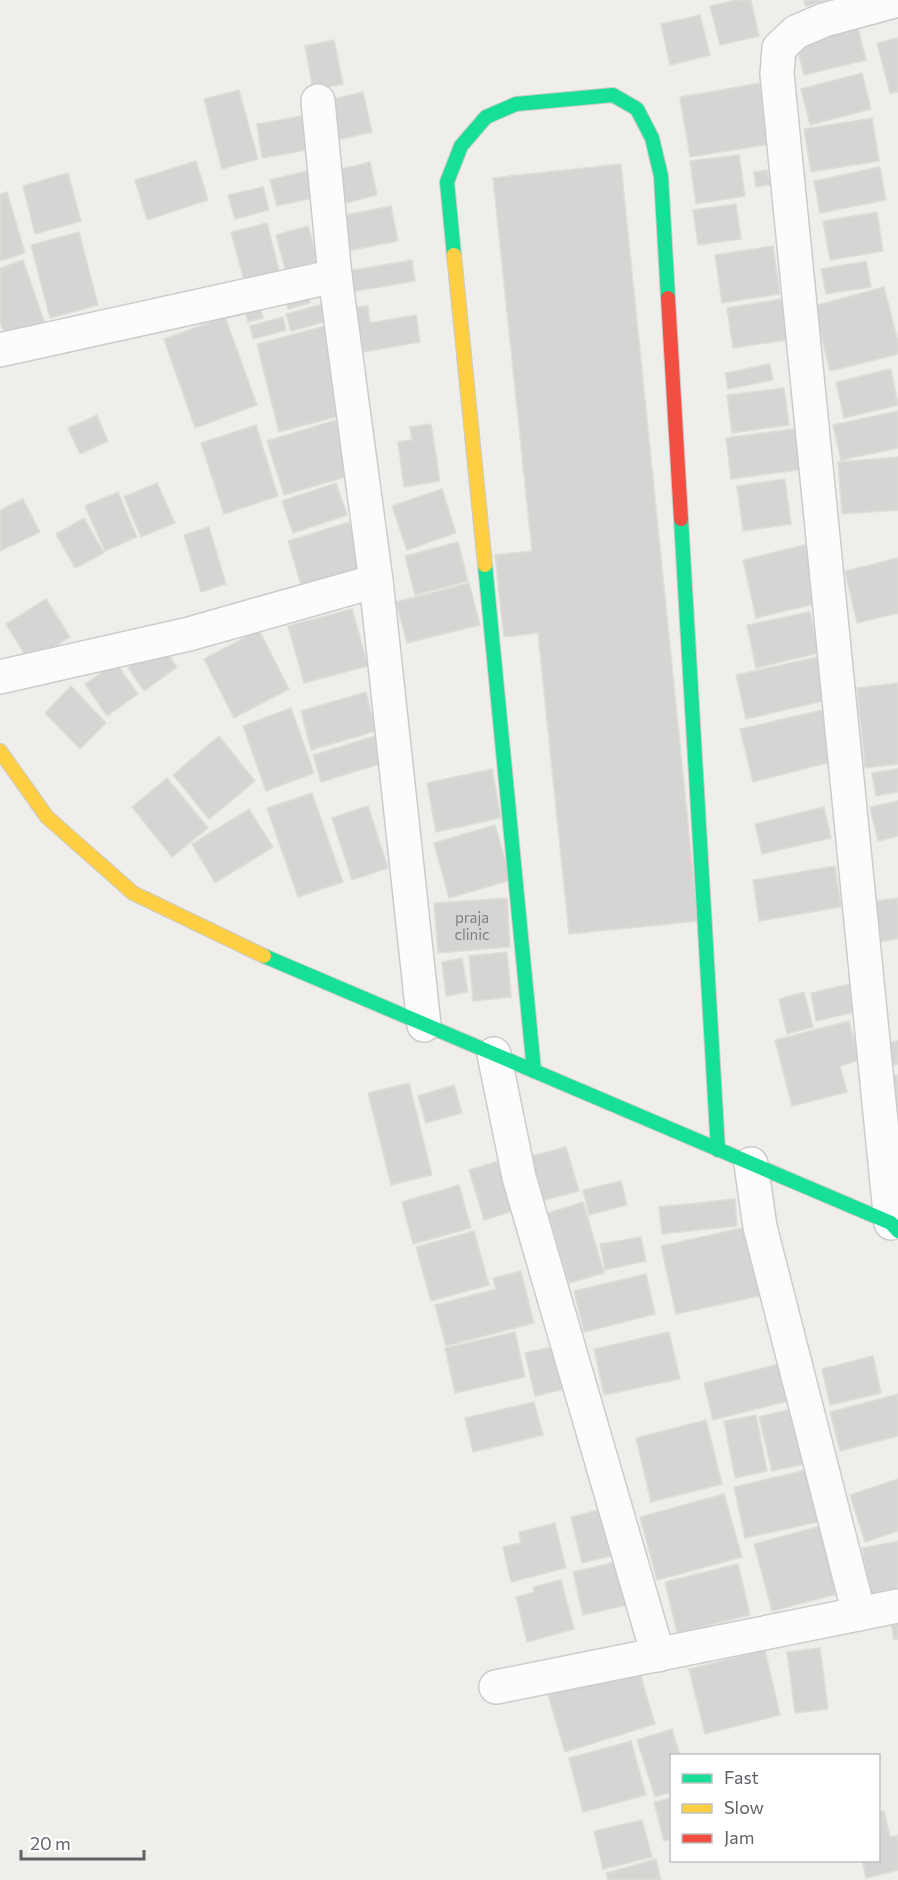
<svg xmlns="http://www.w3.org/2000/svg" width="898" height="1880" viewBox="0 0 898 1880" font-family="Commissioner,sans-serif">
<rect width="100%" height="100%" fill="#efeeea"/>
<g fill="#d6d5d3" stroke="#deddd9" stroke-width="1.5">
<path d="M 737,0 L 751,0 L 759,36 L 720,45 L 710,6 Z"/>
<path d="M 804,0 L 828,0 L 806,6 Z"/>
<path d="M 700,15 L 710,55 L 670,65 L 661,24 Z"/>
<path d="M 857,24 L 866,60 L 804,75 L 795,39 Z"/>
<path d="M 898,38 L 898,92 L 890,93 L 877,43 Z"/>
<path d="M 334,40 L 343,84 L 313,90 L 305,46 Z"/>
<path d="M 862,73 L 871,109 L 810,125 L 801,89 Z"/>
<path d="M 760,83 L 770,144 L 690,157 L 680,97 Z"/>
<path d="M 239,90 L 258,159 L 222,169 L 204,99 Z"/>
<path d="M 363,92 L 372,132 L 338,140 L 329,100 Z"/>
<path d="M 312,114 L 318,148 L 262,158 L 257,124 Z"/>
<path d="M 872,118 L 879,161 L 811,172 L 804,129 Z"/>
<path d="M 739,155 L 745,196 L 696,204 L 690,161 Z"/>
<path d="M 196,161 L 208,200 L 147,220 L 135,180 Z"/>
<path d="M 370,162 L 377,195 L 342,204 L 334,171 Z"/>
<path d="M 621,164 L 698,921 L 569,934 L 538,633 L 504,637 L 495,555 L 532,551 L 493,178 Z"/>
<path d="M 880,167 L 886,200 L 820,213 L 814,181 Z"/>
<path d="M 315,169 L 322,196 L 277,206 L 270,180 Z"/>
<path d="M 767,170 L 770,185 L 756,187 L 754,172 Z"/>
<path d="M 68,173 L 81,221 L 35,234 L 23,186 Z"/>
<path d="M 263,187 L 269,210 L 235,219 L 228,195 Z"/>
<path d="M 7,192 L 25,253 L 0,261 L 0,194 Z"/>
<path d="M 736,204 L 741,239 L 698,245 L 693,210 Z"/>
<path d="M 391,206 L 398,241 L 347,251 L 341,216 Z"/>
<path d="M 877,212 L 883,251 L 830,260 L 823,221 Z"/>
<path d="M 267,223 L 281,278 L 246,288 L 231,232 Z"/>
<path d="M 308,226 L 321,271 L 288,280 L 276,235 Z"/>
<path d="M 79,232 L 98,305 L 50,318 L 31,245 Z"/>
<path d="M 773,246 L 780,294 L 722,303 L 715,255 Z"/>
<path d="M 23,260 L 45,324 L 6,337 L 0,322 L 0,268 Z"/>
<path d="M 412,260 L 415,281 L 351,292 L 347,271 Z"/>
<path d="M 866,261 L 871,287 L 826,294 L 821,269 Z"/>
<path d="M 306,287 L 310,303 L 288,309 L 284,293 Z"/>
<path d="M 884,287 L 898,342 L 898,354 L 830,371 L 814,306 Z"/>
<path d="M 787,298 L 793,339 L 733,348 L 727,308 Z"/>
<path d="M 258,300 L 263,318 L 248,322 L 244,304 Z"/>
<path d="M 323,304 L 328,321 L 291,331 L 286,314 Z"/>
<path d="M 368,306 L 370,323 L 416,315 L 420,342 L 358,353 L 351,308 Z"/>
<path d="M 225,317 L 257,405 L 195,428 L 164,339 Z"/>
<path d="M 283,317 L 286,330 L 253,339 L 250,326 Z"/>
<path d="M 325,326 L 347,414 L 279,432 L 257,344 Z"/>
<path d="M 770,364 L 773,380 L 728,389 L 725,373 Z"/>
<path d="M 891,369 L 898,405 L 844,418 L 836,382 Z"/>
<path d="M 784,388 L 789,425 L 732,433 L 727,395 Z"/>
<path d="M 898,411 L 898,448 L 841,460 L 833,425 Z"/>
<path d="M 97,415 L 108,441 L 80,454 L 68,428 Z"/>
<path d="M 336,420 L 352,475 L 284,495 L 267,441 Z"/>
<path d="M 431,424 L 440,481 L 404,487 L 398,442 L 412,440 L 410,427 Z"/>
<path d="M 256,425 L 278,496 L 224,514 L 201,443 Z"/>
<path d="M 800,428 L 805,469 L 731,479 L 726,438 Z"/>
<path d="M 898,457 L 898,510 L 842,514 L 838,462 Z"/>
<path d="M 785,479 L 791,524 L 743,531 L 737,486 Z"/>
<path d="M 157,483 L 175,523 L 141,537 L 124,497 Z"/>
<path d="M 336,483 L 347,515 L 293,533 L 282,501 Z"/>
<path d="M 442,489 L 456,533 L 407,550 L 392,506 Z"/>
<path d="M 118,492 L 137,537 L 105,551 L 85,506 Z"/>
<path d="M 23,499 L 40,532 L 0,551 L 0,510 Z"/>
<path d="M 84,518 L 104,553 L 75,568 L 56,534 Z"/>
<path d="M 349,522 L 363,569 L 302,588 L 288,541 Z"/>
<path d="M 209,527 L 226,584 L 201,592 L 184,535 Z"/>
<path d="M 458,542 L 468,581 L 415,595 L 405,556 Z"/>
<path d="M 813,543 L 827,601 L 756,618 L 743,560 Z"/>
<path d="M 898,558 L 898,613 L 857,623 L 845,571 Z"/>
<path d="M 469,583 L 480,625 L 407,643 L 396,602 Z"/>
<path d="M 46,599 L 70,637 L 30,663 L 6,624 Z"/>
<path d="M 352,609 L 368,666 L 304,683 L 288,626 Z"/>
<path d="M 810,612 L 819,653 L 756,668 L 747,625 Z"/>
<path d="M 259,630 L 289,689 L 234,718 L 204,659 Z"/>
<path d="M 161,644 L 177,667 L 144,691 L 128,668 Z"/>
<path d="M 818,657 L 828,700 L 746,719 L 736,675 Z"/>
<path d="M 116,663 L 138,694 L 107,716 L 85,684 Z"/>
<path d="M 898,683 L 898,764 L 865,768 L 857,688 Z"/>
<path d="M 71,686 L 106,723 L 80,749 L 45,713 Z"/>
<path d="M 366,692 L 376,731 L 311,750 L 301,711 Z"/>
<path d="M 291,708 L 314,773 L 266,791 L 243,726 Z"/>
<path d="M 822,710 L 834,761 L 753,782 L 740,729 Z"/>
<path d="M 219,736 L 255,781 L 209,819 L 173,775 Z"/>
<path d="M 375,736 L 383,763 L 321,782 L 313,755 Z"/>
<path d="M 492,769 L 501,818 L 436,832 L 427,783 Z"/>
<path d="M 898,769 L 898,792 L 876,796 L 872,773 Z"/>
<path d="M 167,778 L 208,828 L 172,857 L 132,807 Z"/>
<path d="M 312,793 L 343,882 L 298,897 L 267,808 Z"/>
<path d="M 898,801 L 898,836 L 878,841 L 870,807 Z"/>
<path d="M 368,806 L 388,868 L 352,880 L 332,818 Z"/>
<path d="M 824,807 L 831,838 L 762,854 L 755,824 Z"/>
<path d="M 249,809 L 273,847 L 215,883 L 192,844 Z"/>
<path d="M 495,825 L 511,880 L 449,898 L 434,843 Z"/>
<path d="M 835,866 L 841,907 L 759,921 L 753,880 Z"/>
<path d="M 507,898 L 510,947 L 438,953 L 434,903 Z"/>
<path d="M 898,898 L 898,939 L 872,943 L 866,902 Z"/>
<path d="M 507,952 L 511,997 L 473,1001 L 469,956 Z"/>
<path d="M 462,958 L 468,992 L 446,996 L 442,962 Z"/>
<path d="M 859,982 L 865,1010 L 816,1021 L 811,993 Z"/>
<path d="M 804,992 L 813,1027 L 787,1034 L 779,999 Z"/>
<path d="M 849,1021 L 859,1060 L 840,1066 L 847,1092 L 792,1106 L 775,1040 Z"/>
<path d="M 898,1041 L 898,1064 L 890,1066 L 885,1043 Z"/>
<path d="M 898,1075 L 898,1107 L 892,1076 Z"/>
<path d="M 409,1083 L 432,1175 L 391,1185 L 368,1093 Z"/>
<path d="M 454,1085 L 462,1113 L 426,1123 L 418,1096 Z"/>
<path d="M 566,1147 L 579,1191 L 541,1201 L 528,1157 Z"/>
<path d="M 498,1161 L 513,1211 L 484,1220 L 469,1170 Z"/>
<path d="M 621,1181 L 627,1205 L 589,1215 L 583,1190 Z"/>
<path d="M 459,1185 L 471,1228 L 413,1244 L 402,1202 Z"/>
<path d="M 735,1199 L 737,1226 L 662,1234 L 659,1207 Z"/>
<path d="M 583,1202 L 604,1273 L 569,1283 L 548,1213 Z"/>
<path d="M 746,1227 L 760,1296 L 676,1314 L 661,1246 Z"/>
<path d="M 474,1231 L 489,1285 L 431,1301 L 416,1247 Z"/>
<path d="M 641,1237 L 646,1261 L 605,1270 L 600,1244 Z"/>
<path d="M 521,1271 L 534,1323 L 446,1346 L 435,1305 L 496,1289 L 493,1278 Z"/>
<path d="M 646,1274 L 655,1314 L 584,1332 L 574,1291 Z"/>
<path d="M 515,1332 L 525,1377 L 455,1393 L 445,1348 Z"/>
<path d="M 669,1332 L 680,1379 L 604,1395 L 594,1349 Z"/>
<path d="M 556,1346 L 565,1389 L 535,1396 L 525,1353 Z"/>
<path d="M 873,1356 L 881,1393 L 830,1405 L 822,1369 Z"/>
<path d="M 783,1363 L 792,1400 L 713,1420 L 704,1383 Z"/>
<path d="M 898,1394 L 898,1436 L 840,1451 L 830,1412 Z"/>
<path d="M 534,1402 L 543,1435 L 473,1452 L 465,1418 Z"/>
<path d="M 799,1407 L 812,1462 L 772,1471 L 759,1417 Z"/>
<path d="M 756,1415 L 767,1471 L 735,1478 L 724,1421 Z"/>
<path d="M 706,1420 L 722,1484 L 651,1502 L 636,1438 Z"/>
<path d="M 810,1469 L 822,1521 L 745,1538 L 734,1487 Z"/>
<path d="M 898,1479 L 898,1531 L 865,1542 L 850,1495 Z"/>
<path d="M 724,1494 L 742,1557 L 657,1580 L 640,1517 Z"/>
<path d="M 602,1509 L 614,1555 L 582,1563 L 571,1517 Z"/>
<path d="M 555,1523 L 566,1568 L 511,1582 L 503,1547 L 521,1543 L 519,1532 Z"/>
<path d="M 828,1524 L 845,1592 L 772,1611 L 754,1544 Z"/>
<path d="M 898,1541 L 898,1593 L 872,1598 L 862,1548 Z"/>
<path d="M 621,1561 L 631,1604 L 583,1615 L 573,1572 Z"/>
<path d="M 738,1564 L 750,1615 L 677,1633 L 665,1582 Z"/>
<path d="M 561,1580 L 574,1629 L 527,1642 L 516,1597 L 534,1592 L 533,1587 Z"/>
<path d="M 898,1617 L 898,1639 L 894,1640 L 890,1618 Z"/>
<path d="M 820,1648 L 828,1709 L 795,1713 L 787,1652 Z"/>
<path d="M 765,1650 L 780,1715 L 705,1734 L 689,1669 Z"/>
<path d="M 638,1667 L 655,1724 L 565,1752 L 548,1695 Z"/>
<path d="M 672,1729 L 680,1756 L 672,1756 L 672,1792 L 655,1797 L 637,1740 Z"/>
<path d="M 631,1741 L 646,1795 L 583,1812 L 569,1758 Z"/>
<path d="M 672,1798 L 672,1839 L 664,1841 L 654,1802 Z"/>
<path d="M 884,1811 L 890,1837 L 898,1835 L 898,1870 L 866,1878 L 862,1860 L 878,1860 L 878,1812 Z"/>
<path d="M 642,1820 L 652,1857 L 603,1869 L 594,1831 Z"/>
<path d="M 656,1859 L 661,1880 L 608,1880 L 606,1873 Z"/>
</g>
<g fill="none" stroke-linecap="round" stroke-linejoin="round">
<g stroke="#cbcccc" stroke-width="36">
<g id="street">
<path d="M 898,0 L 824,20 L 796,32 L 779,48 L 777,74 L 891,1223 L 898,1220"/>
<path d="M 318,101 L 335,276 L 376,581 L 424,1025"/>
<path d="M 0,350 L 335,276"/>
<path d="M 0,677 L 189,634 L 376,581"/>
<path d="M 494,1054 L 519,1177 L 658,1655"/>
<path d="M 751,1164 L 760,1227 L 859,1614"/>
<path d="M 496,1687 L 898,1606"/>
</g>
</g>
<g stroke="#cacacb" stroke-width="16">
<g id="fast">
<path d="M 454,255 L 447,182 L 461,146 L 486,117 L 516,104 L 613,95 L 637,109 L 652,138 L 661,176 L 668,298"/>
<path d="M 681,519 L 718,1150"/>
<path d="M 485,565 L 534,1071"/>
<path d="M 264,956 L 891,1223 L 898,1231"/>
</g>
</g>
<g stroke="#cacacb" stroke-width="16">
<g id="slow">
<path d="M 454,255 L 485,565"/>
<path d="M 0,751 L 47,817 L 133,893 L 264,956"/>
</g>
</g>
<g stroke="#cacacb" stroke-width="16">
<path id="jam" d="M 668,298 L 681,519"/>
</g>
<use href="#street" stroke="#fdfcfc" stroke-width="33"/>
<use href="#fast" stroke="#16e098" stroke-width="14"/>
<use href="#slow" stroke="#ffcf43" stroke-width="14"/>
<use href="#jam" stroke="#f24e42" stroke-width="14"/>
</g>
<g text-anchor="middle" dominant-baseline="central" stroke-width="6" stroke-linejoin="round" paint-order="stroke">
<g font-size="15" fill="#7e8184">
<text x="472" y="917">praja<tspan x="472" dy="17">clinic</tspan></text>
</g>
</g>
<rect x="670" y="1754" width="210" height="108" fill="#ffffff" stroke="#bfc1c3" stroke-width="1.5"/>
<rect x="682" y="1774" width="30" height="9" fill="#16e098" stroke="#bfc1c3" stroke-width="1.5"/>
<text x="724" y="1784" font-size="18" fill="#5f6368">Fast</text>
<rect x="682" y="1804" width="30" height="9" fill="#ffcf43" stroke="#bfc1c3" stroke-width="1.5"/>
<text x="724" y="1814" font-size="18" fill="#5f6368">Slow</text>
<rect x="682" y="1834" width="30" height="9" fill="#f24e42" stroke="#bfc1c3" stroke-width="1.5"/>
<text x="724" y="1844" font-size="18" fill="#5f6368">Jam</text>
<path d="M21 1850v9h123v-9" fill="none" stroke="#5f6368" stroke-width="3"/>
<text x="30" y="1850" font-size="18" fill="#5f6368" stroke="#ffffff" stroke-width="4.5" paint-order="stroke">20 m</text>
</svg>
